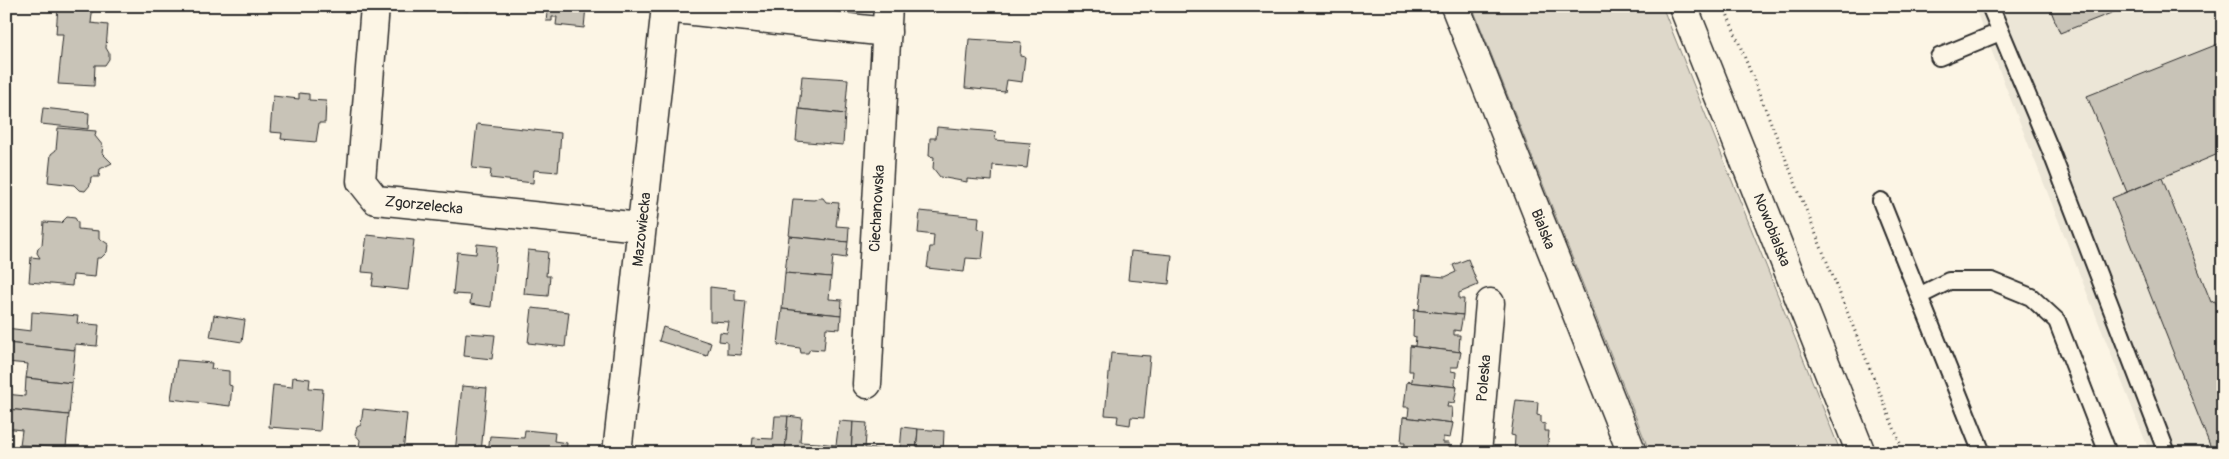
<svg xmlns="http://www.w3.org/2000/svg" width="2229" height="459" viewBox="0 0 2229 459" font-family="Pangolin,sans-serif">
<rect width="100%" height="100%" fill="#fcf5e5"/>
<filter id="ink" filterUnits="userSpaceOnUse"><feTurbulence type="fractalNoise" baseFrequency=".02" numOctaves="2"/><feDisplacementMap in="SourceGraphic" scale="10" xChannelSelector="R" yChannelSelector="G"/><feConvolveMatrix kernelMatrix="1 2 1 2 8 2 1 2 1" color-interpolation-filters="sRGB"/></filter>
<g filter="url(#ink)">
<path fill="#ece6d7" d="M 1974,6 L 2223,6 L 2223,453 L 2150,453 Z"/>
<path fill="#ded8ca" stroke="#84827a" d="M 1472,6 L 1662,6 L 1841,453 L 1650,453 Z"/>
<g fill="#c8c3b7" stroke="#2b2b2b">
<path d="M 58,6 L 93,6 L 91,23 L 108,25 L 106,48 L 109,53 L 109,59 L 105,65 L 95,65 L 94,86 L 58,84 L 63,34 L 56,34 Z"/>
<path d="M 406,6 L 468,6 L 468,11 Z"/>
<path d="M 548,6 L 586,6 L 584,28 L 556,25 L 557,17 L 552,17 L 552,21 L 546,21 Z"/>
<path d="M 2049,6 L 2129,6 L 2060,33 Z"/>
<path d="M 969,39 L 1021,42 L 1020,56 L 1025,57 L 1022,82 L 1007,80 L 1005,92 L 965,88 Z"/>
<path d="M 2223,42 L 2223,152 L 2127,192 L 2087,96 Z"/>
<path d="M 802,76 L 848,79 L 845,114 L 799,109 Z"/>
<path d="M 299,93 L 309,94 L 309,100 L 326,101 L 325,123 L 319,123 L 316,142 L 281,139 L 282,133 L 270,132 L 273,96 L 299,99 Z"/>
<path d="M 43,108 L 89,113 L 88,129 L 41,124 Z"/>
<path d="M 799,109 L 845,114 L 843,145 L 796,141 Z"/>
<path d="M 477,124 L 561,133 L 558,172 L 534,170 L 533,183 L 490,178 L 491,170 L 472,168 Z"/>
<path d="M 937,127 L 996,132 L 995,140 L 1030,143 L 1027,168 L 993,165 L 992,181 L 967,179 L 967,182 L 940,177 L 933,168 L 934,157 L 929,156 L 930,138 L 936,138 Z"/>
<path d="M 58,128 L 96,131 L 95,136 L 103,146 L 102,153 L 112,163 L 100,169 L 99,177 L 91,177 L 90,185 L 85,191 L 79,190 L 74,185 L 48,182 L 51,154 L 56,150 Z"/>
<path d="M 2162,178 L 2211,302 L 2215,301 L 2223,318 L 2223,453 L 2213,453 L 2112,198 Z"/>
<path d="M 818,198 L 823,198 L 826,202 L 839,203 L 836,226 L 849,227 L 848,242 L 789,236 L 793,199 L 814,200 Z"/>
<path d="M 920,211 L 979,217 L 978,229 L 985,230 L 982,259 L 966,258 L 964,272 L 927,268 L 930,247 L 933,247 L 934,235 L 918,233 Z"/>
<path d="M 67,217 L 75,218 L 78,223 L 78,229 L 99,231 L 99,238 L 108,244 L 107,252 L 101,258 L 97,258 L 95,277 L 73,275 L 72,286 L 29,282 L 31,257 L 40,258 L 37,253 L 38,248 L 42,245 L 44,222 L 61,223 Z"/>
<path d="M 367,235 L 414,240 L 408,290 L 372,286 L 374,273 L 362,272 Z"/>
<path d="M 789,236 L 848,242 L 846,258 L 833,256 L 831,277 L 785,273 Z"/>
<path d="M 477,244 L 497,246 L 491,307 L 470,304 L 471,295 L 453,294 L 457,252 L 476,254 Z"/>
<path d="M 528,250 L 548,252 L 546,276 L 550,276 L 548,296 L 524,294 Z"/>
<path d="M 1131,251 L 1172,255 L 1169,284 L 1128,280 Z"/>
<path d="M 1468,259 L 1478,285 L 1459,293 L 1459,299 L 1464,299 L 1463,315 L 1414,310 L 1419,309 L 1423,275 L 1445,277 L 1456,272 L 1453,265 Z"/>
<path d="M 785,273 L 831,277 L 829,299 L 842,300 L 841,315 L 782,309 Z"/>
<path d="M 710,287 L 735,290 L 735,300 L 746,301 L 741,355 L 727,354 L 727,342 L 719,341 L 720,332 L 727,333 L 729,322 L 710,321 Z"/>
<path d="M 532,308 L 569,312 L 565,347 L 528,343 Z"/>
<path d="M 782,309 L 841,315 L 840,329 L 826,328 L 824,350 L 810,349 L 808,353 L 801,353 L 800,348 L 778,345 Z"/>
<path d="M 1414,310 L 1463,315 L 1460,331 L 1454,330 L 1454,335 L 1460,335 L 1459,350 L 1461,352 L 1410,346 L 1415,346 L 1416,337 L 1413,336 Z"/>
<path d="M 32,312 L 78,316 L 77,323 L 99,325 L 97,346 L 75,344 L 75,350 L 6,343 L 6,328 L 31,331 Z"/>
<path d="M 214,315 L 245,320 L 242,342 L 210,337 Z"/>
<path d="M 663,327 L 711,343 L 707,356 L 659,341 Z"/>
<path d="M 466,333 L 495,335 L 492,359 L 464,356 Z"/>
<path d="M 6,343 L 75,350 L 72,383 L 26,378 L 28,364 L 6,362 Z"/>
<path d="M 1410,346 L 1461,352 L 1458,367 L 1451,367 L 1451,371 L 1456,372 L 1455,385 L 1457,387 L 1407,382 L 1412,381 L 1413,371 L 1409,371 Z"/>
<path d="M 1111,353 L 1150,356 L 1144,418 L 1131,417 L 1130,425 L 1117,423 L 1118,416 L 1105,415 Z"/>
<path d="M 177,360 L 212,363 L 211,369 L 229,371 L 229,385 L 232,386 L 230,406 L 171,399 Z"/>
<path d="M 293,377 L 310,379 L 309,388 L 323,389 L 320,431 L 269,427 L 273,385 L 292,387 Z"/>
<path d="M 26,378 L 72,383 L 69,415 L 6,409 L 6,394 L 25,396 Z"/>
<path d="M 1407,382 L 1457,387 L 1454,403 L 1448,402 L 1447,407 L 1452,407 L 1451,422 L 1453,423 L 1403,417 L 1408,417 L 1409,407 L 1404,407 Z"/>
<path d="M 462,386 L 487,388 L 481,453 L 455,453 Z"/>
<path d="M 1516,400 L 1538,402 L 1537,415 L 1541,416 L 1541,423 L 1545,424 L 1545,431 L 1549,431 L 1547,453 L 1514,453 L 1515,436 L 1511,435 Z"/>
<path d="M 6,409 L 69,415 L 66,448 L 20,445 L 22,430 L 6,428 Z"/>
<path d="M 363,409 L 407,414 L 403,453 L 358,453 L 360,440 L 355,434 L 357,427 L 361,425 Z"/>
<path d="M 775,416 L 788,416 L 785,453 L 749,453 L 752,447 L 753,438 L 773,439 Z"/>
<path d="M 788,416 L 802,418 L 800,442 L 819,443 L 818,453 L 785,453 Z"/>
<path d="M 1403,417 L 1453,423 L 1450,438 L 1443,437 L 1443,443 L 1449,443 L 1448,453 L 1404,453 L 1405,443 L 1401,443 Z"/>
<path d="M 839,421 L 853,422 L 851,453 L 818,453 L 819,443 L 836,445 Z"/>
<path d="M 853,422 L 867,423 L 865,448 L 884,450 L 884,453 L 851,453 Z"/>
<path d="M 902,427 L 918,429 L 916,453 L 884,453 L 884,450 L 900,451 Z"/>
<path d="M 918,429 L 944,431 L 943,453 L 916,453 Z"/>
<path d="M 525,430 L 555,433 L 554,441 L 567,443 L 566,453 L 488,453 L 490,436 L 524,438 Z"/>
</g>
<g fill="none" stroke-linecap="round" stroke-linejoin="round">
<g stroke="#2b2b2b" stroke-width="20">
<g id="lane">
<path d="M 1990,6 L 2050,149 L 2167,453"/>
<path d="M 1939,57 L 2000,32"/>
<path d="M 1881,201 L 1982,453"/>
<path d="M 1919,296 L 1949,281 L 1992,281 L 2031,297 L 2057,321 L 2108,453"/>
</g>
</g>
<g stroke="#2b2b2b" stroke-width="31">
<g id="street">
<path id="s1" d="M 375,6 L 361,181 L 376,200 L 640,227"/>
<path id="s2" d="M 1455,6 L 1632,453"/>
<path id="s3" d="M 1683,6 L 1861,453"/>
<path d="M 666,8 L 887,32"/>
<path id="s4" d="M 867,384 L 888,6"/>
<path id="s5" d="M 617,453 L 666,6"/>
<path id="s6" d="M 1477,453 L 1490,303"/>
</g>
</g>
<path stroke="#2b2b2b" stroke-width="3" stroke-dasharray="1 4" stroke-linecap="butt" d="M 1724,6 L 1904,453"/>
<use href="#lane" stroke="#fcf5e5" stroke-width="16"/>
<use href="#street" stroke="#fcf5e5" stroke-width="28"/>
</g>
</g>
<g text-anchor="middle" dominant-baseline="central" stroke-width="4" stroke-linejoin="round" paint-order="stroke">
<g font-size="15" fill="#2b2b2b" stroke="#fcf5e5">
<text stroke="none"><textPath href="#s1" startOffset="248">Zgorzelecka</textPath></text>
<text stroke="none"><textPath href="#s4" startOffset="176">Ciechanowska</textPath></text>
<text stroke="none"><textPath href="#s5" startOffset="225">Mazowiecka</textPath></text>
<text stroke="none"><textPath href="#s3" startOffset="241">Nowobialska</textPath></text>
<text stroke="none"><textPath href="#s2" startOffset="240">Bialska</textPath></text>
<text stroke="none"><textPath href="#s6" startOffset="75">Poleska</textPath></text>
</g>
</g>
<rect width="2229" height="459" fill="none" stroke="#fcf5e5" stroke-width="25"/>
<rect x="12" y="12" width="2204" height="434" fill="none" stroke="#2b2b2b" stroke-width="2" filter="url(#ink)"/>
</svg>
